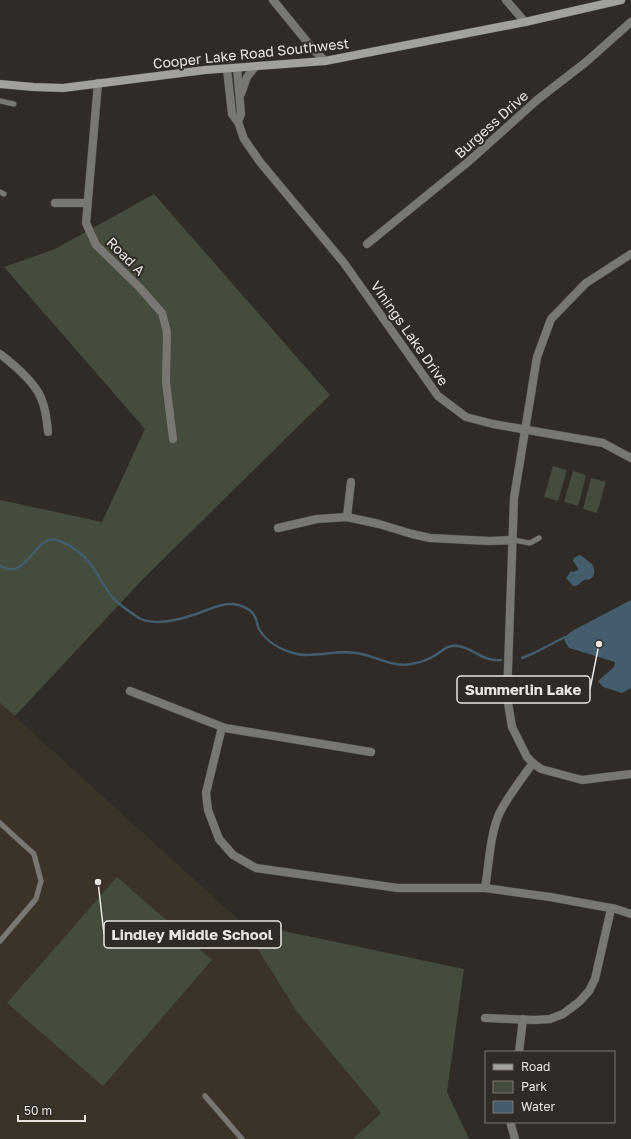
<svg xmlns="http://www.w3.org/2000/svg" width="631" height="1139" viewBox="0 0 631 1139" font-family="'Golos Text',sans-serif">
<rect width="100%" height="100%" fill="#302b26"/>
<path fill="#3b3228" d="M 0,703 L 241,922 L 297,1012 L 381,1113 L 353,1139 L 0,1139 Z"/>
<g fill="#444c3d">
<path d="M 154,194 L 330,395 L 143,579 L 15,716 L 0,703 L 0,500 L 102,522 L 145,429 L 4,267 L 55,249 Z"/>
<path d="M 553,466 L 567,470 L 558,501 L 544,497 Z"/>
<path d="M 573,471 L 586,475 L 578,506 L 564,502 Z"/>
<path d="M 591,478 L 606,482 L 597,513 L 583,509 Z"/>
<path d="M 117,877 L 212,960 L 103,1086 L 7,1003 Z"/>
<path d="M 241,922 L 464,969 L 447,1092 L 469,1139 L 353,1139 L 381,1113 L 297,1012 Z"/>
</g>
<g fill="#435d6d">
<path d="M 579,555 C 584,556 587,561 592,564 C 595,569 596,576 590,579 C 588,580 586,579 584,580 C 579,583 579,586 573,586 L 566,578 L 571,571 L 573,572 L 578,570 L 578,568 L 573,561 L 574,558 Z"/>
<path d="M 631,600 L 631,688 L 622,693 L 603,687 L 598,681 L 614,667 L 615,662 L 569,648 L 564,640 L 565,637 L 572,631 Z"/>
</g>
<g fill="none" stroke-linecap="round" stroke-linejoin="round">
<g stroke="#435d6d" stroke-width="2.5">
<path d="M 0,566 C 29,583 34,530 60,541 C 75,547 88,559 96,572 C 100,579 104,586 109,593 C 116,603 128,611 139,618 C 157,628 189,617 207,610 C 215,607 223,603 233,604 C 241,605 252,609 255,617 C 257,621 257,625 259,629 C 265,640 278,648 290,652 C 311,660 334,649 356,653 C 374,655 392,668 411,664 C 419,663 427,660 434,656 C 442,651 448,644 458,646 C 474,648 482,662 501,660"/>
<path d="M 522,658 L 534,653 L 565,637"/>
</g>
<g stroke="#4e4944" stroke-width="6">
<g id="lane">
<path d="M 0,101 L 14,104"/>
<path d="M 0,192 L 4,194"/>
<path d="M 513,540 L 530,543 L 539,538"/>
<path d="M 0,823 L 34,854 L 41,881 L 36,899 L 0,941"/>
<path d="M 205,1096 L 242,1139"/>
</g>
</g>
<g stroke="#4e4944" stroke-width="9">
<g id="street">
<path d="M 273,0 L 313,49 L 325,61"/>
<path d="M 506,0 L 525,22"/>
<path d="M 237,68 L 241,114 L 238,122"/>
<path d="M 227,69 L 232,114 L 238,122 L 244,139 L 260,162 L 344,263 L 438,396 L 466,417 L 493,424 L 603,443 L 631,458"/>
<path d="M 98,83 L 86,223 L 96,245 L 140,288 L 162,313 L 167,332 L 166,382 L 173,439"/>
<path d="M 241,94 L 247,77 L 255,67"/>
<path d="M 55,203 L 87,203"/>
<path d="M 367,244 L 468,162 L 537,100 L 586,62 L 631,22"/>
<path d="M 631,254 L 586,283 L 551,319 L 537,357 L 514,498 L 507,697 L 512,727 L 527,757 L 533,763 L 541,769 L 582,780 L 631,774"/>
<path d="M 0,354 C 13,364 35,383 41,398 C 46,409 47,421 48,432"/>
<path d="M 347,517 L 351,482"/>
<path d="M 278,528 L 317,519 L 347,517 L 379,524 L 412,534 L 430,538 L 489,541 L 513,540"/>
<path d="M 130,691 L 225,728 L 371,752"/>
<path d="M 222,727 L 206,793 L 208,810 L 219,839 L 233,855 L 256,868 L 398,888 L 485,888 L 550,897 L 616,909 L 631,914"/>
<path d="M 485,888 C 489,865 490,833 500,812 C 509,795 521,779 533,763"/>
<path d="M 485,1018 L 535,1020 L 550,1019 L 563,1014 L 579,1002 L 589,991 L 595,979 L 611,909"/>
<path d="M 519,1052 L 523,1019"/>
<path d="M 511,1122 L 511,1125 L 515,1139"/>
</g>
</g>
<g stroke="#4e4944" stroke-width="9">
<path id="secondary" d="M 0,84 L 33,87 L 63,88 L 205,70 L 325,61 L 525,22 L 621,0"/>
</g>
<use href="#lane" stroke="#787774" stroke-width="5"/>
<use href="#street" stroke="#787774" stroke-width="8"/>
<use href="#secondary" stroke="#a3a19c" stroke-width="8"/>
</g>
<g text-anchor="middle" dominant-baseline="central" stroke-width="4" stroke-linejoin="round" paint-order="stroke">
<g font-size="14" fill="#e9e6e2" stroke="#302b26">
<text transform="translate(251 53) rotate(-6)">Cooper Lake Road Southwest</text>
<text transform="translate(491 124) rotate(-42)">Burgess Drive</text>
<text transform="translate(126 256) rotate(45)">Road A</text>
<text transform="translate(410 333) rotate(55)">Vinings Lake Drive</text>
</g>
</g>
<path fill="none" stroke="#e9e6e2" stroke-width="1.5" d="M599 644L590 689M98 882L104 934"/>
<g fill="#e9e6e2" stroke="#302b26" stroke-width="1.5">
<circle cx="599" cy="644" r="4"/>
<circle cx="98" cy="882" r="4"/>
</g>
<g fill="#302b26" stroke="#e9e6e2" stroke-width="1.5">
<rect x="457" y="676" width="133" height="27" rx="4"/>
<rect x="104" y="921" width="177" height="27" rx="4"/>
</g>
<g font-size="15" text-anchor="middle" font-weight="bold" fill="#e9e6e2">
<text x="523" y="695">Summerlin Lake</text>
<text x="192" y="940">Lindley Middle School</text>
</g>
<rect x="485" y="1051" width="130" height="72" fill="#302b26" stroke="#7a7671"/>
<rect x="493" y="1064" width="20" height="6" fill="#a3a19c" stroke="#7a7671"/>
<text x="521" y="1071" font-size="12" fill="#e9e6e2">Road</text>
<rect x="493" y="1081" width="20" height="12" fill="#444c3d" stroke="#7a7671"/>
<text x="521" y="1091" font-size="12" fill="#e9e6e2">Park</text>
<rect x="493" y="1101" width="20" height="12" fill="#435d6d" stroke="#7a7671"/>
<text x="521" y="1111" font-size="12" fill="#e9e6e2">Water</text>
<path d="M18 1115v6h67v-6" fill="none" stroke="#e9e6e2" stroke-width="2"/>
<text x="24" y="1115" font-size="12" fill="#e9e6e2" stroke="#302b26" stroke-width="3" paint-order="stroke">50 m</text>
</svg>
